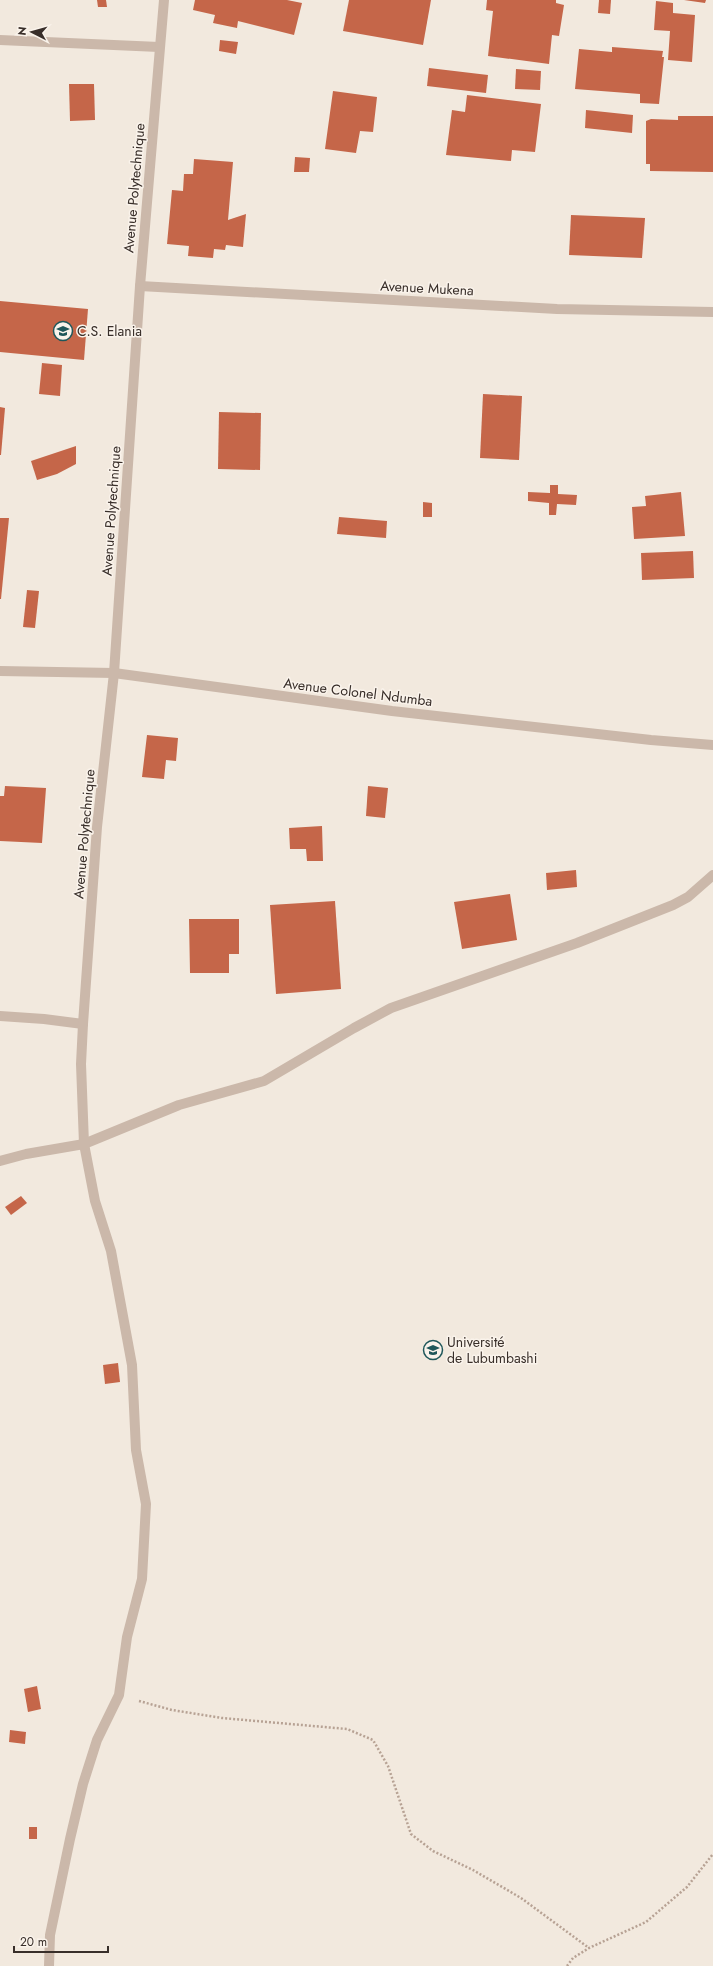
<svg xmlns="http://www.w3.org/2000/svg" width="713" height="1966" viewBox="0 0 713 1966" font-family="Jost,sans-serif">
<rect width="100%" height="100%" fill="#f2e9de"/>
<g fill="#c56649">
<path d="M 97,0 L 106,0 L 107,7 L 98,7 Z"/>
<path d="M 195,0 L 287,0 L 302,3 L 294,35 L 238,21 L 237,28 L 213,23 L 215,15 L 193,10 Z"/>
<path d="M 349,0 L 431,0 L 423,45 L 343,31 Z"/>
<path d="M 487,0 L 556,0 L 556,3 L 564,5 L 559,36 L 552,35 L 549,64 L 488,56 L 493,11 L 486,10 Z"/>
<path d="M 599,0 L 611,0 L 610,14 L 598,13 Z"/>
<path d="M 684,0 L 706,0 L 705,3 Z"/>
<path d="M 656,1 L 673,3 L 673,13 L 695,15 L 692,62 L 668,60 L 670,31 L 654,30 Z"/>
<path d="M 220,40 L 238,42 L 236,54 L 219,51 Z"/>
<path d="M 612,47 L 663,51 L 662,57 L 664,57 L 659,104 L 640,103 L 640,94 L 575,89 L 579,49 L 612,52 Z"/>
<path d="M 429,68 L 488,75 L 486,93 L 427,86 Z"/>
<path d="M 516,69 L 541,71 L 540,90 L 515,89 Z"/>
<path d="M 69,84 L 94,84 L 95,120 L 70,121 Z"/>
<path d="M 333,91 L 377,97 L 373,132 L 360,131 L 356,153 L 325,149 Z"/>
<path d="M 467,95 L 541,104 L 535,152 L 512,150 L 511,161 L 446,155 L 452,110 L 465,112 Z"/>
<path d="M 586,110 L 633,115 L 632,133 L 585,128 Z"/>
<path d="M 678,116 L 713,116 L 713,172 L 650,171 L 650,164 L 646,164 L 646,121 L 651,119 L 678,120 Z"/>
<path d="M 295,157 L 310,158 L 309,172 L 294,172 Z"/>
<path d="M 194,159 L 233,162 L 228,220 L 246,214 L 243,247 L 226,245 L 225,250 L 214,249 L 213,258 L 188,256 L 189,246 L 167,244 L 172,190 L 183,191 L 184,174 L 193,174 Z"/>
<path d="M 571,215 L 645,218 L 642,258 L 569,255 Z"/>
<path d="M 0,301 L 88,309 L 84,360 L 0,352 Z"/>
<path d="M 42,363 L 62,365 L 60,396 L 39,394 Z"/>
<path d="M 483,394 L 522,396 L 519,460 L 480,458 Z"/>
<path d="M 0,407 L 5,408 L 1,455 L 0,455 Z"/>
<path d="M 219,412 L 261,413 L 260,470 L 218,469 Z"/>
<path d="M 76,446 L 76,464 L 57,474 L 37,480 L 31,461 Z"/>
<path d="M 550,485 L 558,485 L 558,494 L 577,495 L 576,505 L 557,504 L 556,515 L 549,515 L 549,503 L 528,501 L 528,492 L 550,493 Z"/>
<path d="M 681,492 L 685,536 L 634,539 L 632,507 L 646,506 L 645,496 Z"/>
<path d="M 423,502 L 432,503 L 432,517 L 423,517 Z"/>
<path d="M 339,517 L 387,521 L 386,538 L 337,534 Z"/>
<path d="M 0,518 L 9,518 L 1,599 L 0,599 Z"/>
<path d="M 693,551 L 694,578 L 642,580 L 641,553 Z"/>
<path d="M 27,590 L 39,591 L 35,628 L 23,627 Z"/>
<path d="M 147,735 L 178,738 L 176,761 L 166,760 L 164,779 L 142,777 Z"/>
<path d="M 5,786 L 46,788 L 42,843 L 0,841 L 0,796 L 4,796 Z"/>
<path d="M 368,786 L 388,788 L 385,818 L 366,816 Z"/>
<path d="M 322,826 L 323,861 L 307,861 L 306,849 L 290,849 L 289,828 Z"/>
<path d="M 576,870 L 577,887 L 547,890 L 546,873 Z"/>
<path d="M 510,894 L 517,940 L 462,949 L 454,902 Z"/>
<path d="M 335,901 L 341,989 L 276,994 L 270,905 Z"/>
<path d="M 189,919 L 239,919 L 239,954 L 229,954 L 229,973 L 190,973 Z"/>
<path d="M 21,1196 L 27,1203 L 11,1215 L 5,1207 Z"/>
<path d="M 118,1363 L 120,1382 L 105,1384 L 103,1365 Z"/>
<path d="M 37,1686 L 41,1709 L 28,1712 L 24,1689 Z"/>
<path d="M 10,1730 L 26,1732 L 25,1744 L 9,1742 Z"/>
<rect x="29" y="1827" width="8" height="12"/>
</g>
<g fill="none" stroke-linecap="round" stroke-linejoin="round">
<g stroke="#b7a294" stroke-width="2.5" stroke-dasharray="2 2" stroke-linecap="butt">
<path d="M 139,1701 L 172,1710 L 222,1718 L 347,1729 L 373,1740 L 388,1766 L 411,1834 L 433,1851 L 473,1870 L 521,1898 L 589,1948"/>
<path d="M 567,1966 L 573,1958 L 589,1948 L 646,1922 L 687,1887 L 713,1854"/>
</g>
<g stroke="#cbb8aa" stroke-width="10">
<path d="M 0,40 L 159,47"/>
<path d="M 140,286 L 557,309 L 713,312"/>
<path d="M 0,671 L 114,673 L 392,711 L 651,740 L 713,745"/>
<path d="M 0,1016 L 44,1019 L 83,1024"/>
<path d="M 0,1161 L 26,1154 L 84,1144 L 179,1105 L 264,1081 L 354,1028 L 391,1008 L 577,943 L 673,905 L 688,897 L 713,875"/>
<path d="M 49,1966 L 50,1935 L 70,1839 L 83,1784 L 97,1740 L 119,1695 L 127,1637 L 142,1579 L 146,1504 L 136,1450 L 132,1365 L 111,1251 L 95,1201 L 84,1144 L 81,1064 L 83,1024 L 97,827 L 114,673 L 140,286 L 164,0"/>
</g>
</g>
<defs>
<g id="school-ring" transform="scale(1)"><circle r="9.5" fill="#faf3eb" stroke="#1f575a" stroke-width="1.5"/><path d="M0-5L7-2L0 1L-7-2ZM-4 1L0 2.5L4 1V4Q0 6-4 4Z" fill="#1f575a"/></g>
<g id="university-ring" transform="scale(1)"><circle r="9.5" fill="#faf3eb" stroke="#1f575a" stroke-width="1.5"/><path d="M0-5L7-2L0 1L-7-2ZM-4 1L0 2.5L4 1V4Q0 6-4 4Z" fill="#1f575a"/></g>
</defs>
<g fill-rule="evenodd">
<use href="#school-ring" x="63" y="331"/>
<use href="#university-ring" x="433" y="1350"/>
</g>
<g text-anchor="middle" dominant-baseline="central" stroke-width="3" stroke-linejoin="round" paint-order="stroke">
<g font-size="14" fill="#382e29" stroke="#faf3eb">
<text transform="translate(134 188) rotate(-85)">Avenue Polytechnique</text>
<text transform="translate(427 288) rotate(3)">Avenue Mukena</text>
<text transform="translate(111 511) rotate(-86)">Avenue Polytechnique</text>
<text transform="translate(358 692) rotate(7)">Avenue Colonel Ndumba</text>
<text transform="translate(84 834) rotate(-85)">Avenue Polytechnique</text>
</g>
<g font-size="14" fill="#382e29" stroke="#faf3eb" text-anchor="start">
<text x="77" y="331">C.S. Elania</text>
<text x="447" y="1342">Université<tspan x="447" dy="16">de Lubumbashi</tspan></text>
</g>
</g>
<g transform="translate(32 32) rotate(276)" stroke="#faf3eb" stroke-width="3" paint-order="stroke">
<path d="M0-3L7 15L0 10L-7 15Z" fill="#382e29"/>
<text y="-6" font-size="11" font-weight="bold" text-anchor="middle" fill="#382e29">N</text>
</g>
<path d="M14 1946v6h94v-6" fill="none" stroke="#382e29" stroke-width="2"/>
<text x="20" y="1946" font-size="12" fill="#382e29" stroke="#faf3eb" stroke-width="3" paint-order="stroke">20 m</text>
</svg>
